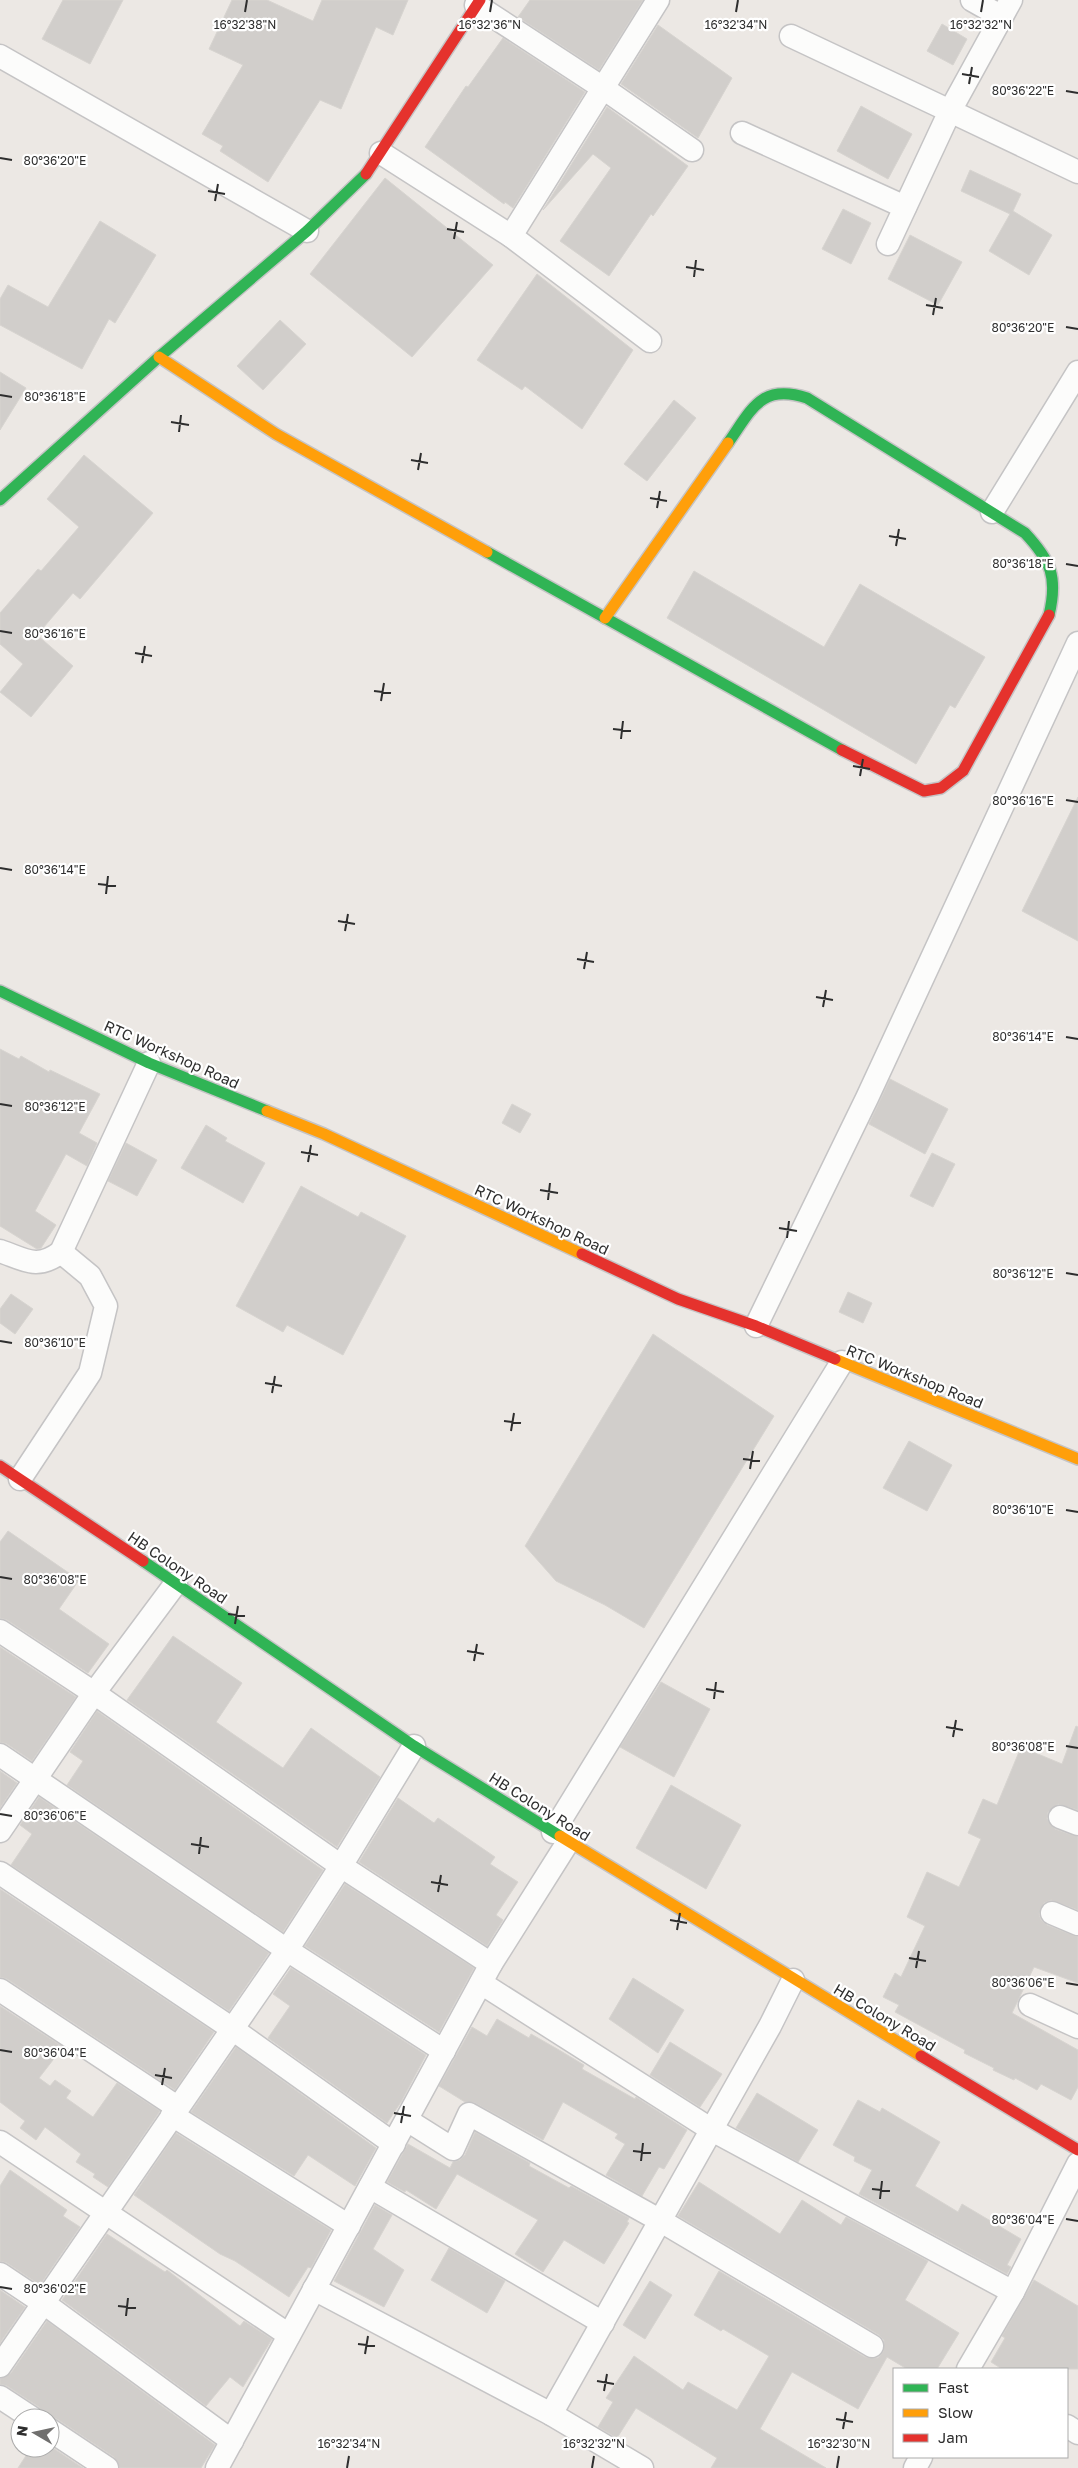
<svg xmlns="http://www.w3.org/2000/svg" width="1078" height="2468" viewBox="0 0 1078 2468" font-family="'Golos Text',sans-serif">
<rect width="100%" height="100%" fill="#ece8e4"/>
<g fill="#d1cecb" stroke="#d7d4d0">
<path d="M 63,0 L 123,0 L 90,64 L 42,39 Z"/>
<path d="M 232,0 L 267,0 L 313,21 L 322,0 L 408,0 L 393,35 L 376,27 L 341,109 L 320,100 L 268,182 L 220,151 L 223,146 L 202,134 L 243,65 L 209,49 Z"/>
<path d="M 530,0 L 643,0 L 599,70 L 518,17 Z"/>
<path d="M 942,24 L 967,39 L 953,65 L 927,51 Z"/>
<path d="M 658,25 L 732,78 L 698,138 L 621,84 Z"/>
<path d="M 503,38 L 585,92 L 513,208 L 505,202 L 504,204 L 425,147 L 466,86 L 468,87 Z"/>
<path d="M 861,106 L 912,134 L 888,179 L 837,151 Z"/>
<path d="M 607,107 L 688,166 L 653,216 L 651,214 L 609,276 L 560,241 L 611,168 L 593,154 L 543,210 Z"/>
<path d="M 970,170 L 1021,194 L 1013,211 L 1052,235 L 1029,275 L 989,251 L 1010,214 L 961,191 Z"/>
<path d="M 385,178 L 493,265 L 412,357 L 310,274 Z"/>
<path d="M 843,209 L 871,223 L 851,264 L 822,249 Z"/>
<path d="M 100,221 L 156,255 L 115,323 L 109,319 L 82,369 L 0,325 L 0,299 L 8,285 L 48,307 Z"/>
<path d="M 910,235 L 962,262 L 938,305 L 888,279 Z"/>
<path d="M 537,274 L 633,350 L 582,429 L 525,386 L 522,390 L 477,360 Z"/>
<path d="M 280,320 L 306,344 L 263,390 L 237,366 Z"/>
<path d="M 0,372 L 26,388 L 0,430 Z"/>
<path d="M 674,400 L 696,418 L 647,481 L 624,464 Z"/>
<path d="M 84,455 L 153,513 L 80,599 L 73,593 L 37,635 L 73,666 L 31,717 L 0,692 L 23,664 L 0,644 L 0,613 L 38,569 L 41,571 L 79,527 L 47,499 Z"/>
<path d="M 694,571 L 824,647 L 860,584 L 985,657 L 955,708 L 950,705 L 916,764 L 667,618 Z"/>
<path d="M 1078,797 L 1078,941 L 1022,911 Z"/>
<path d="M 0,1049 L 19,1059 L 21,1056 L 49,1072 L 50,1070 L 100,1094 L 79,1133 L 97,1143 L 87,1166 L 66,1154 L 35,1211 L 56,1225 L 41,1248 L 37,1249 L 0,1226 Z"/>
<path d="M 890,1079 L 948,1109 L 925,1154 L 869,1124 Z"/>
<path d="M 512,1104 L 531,1114 L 520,1133 L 502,1123 Z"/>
<path d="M 206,1125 L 227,1138 L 225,1141 L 265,1163 L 243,1203 L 181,1168 Z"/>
<path d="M 126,1143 L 157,1160 L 137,1196 L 108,1181 Z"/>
<path d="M 932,1153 L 955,1164 L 933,1207 L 910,1196 Z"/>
<path d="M 301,1186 L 358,1217 L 361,1212 L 406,1236 L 343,1355 L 287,1325 L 283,1332 L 236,1306 Z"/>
<path d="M 848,1292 L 872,1303 L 863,1323 L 839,1312 Z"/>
<path d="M 11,1294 L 33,1309 L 15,1334 L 0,1323 L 0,1309 Z"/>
<path d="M 653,1334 L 774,1416 L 644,1628 L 605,1605 L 556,1581 L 525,1546 Z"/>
<path d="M 909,1441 L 952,1465 L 927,1511 L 883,1488 Z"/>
<path d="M 8,1531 L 79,1580 L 59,1609 L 109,1644 L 88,1673 L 7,1620 L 0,1618 L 0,1542 Z"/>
<path d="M 173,1636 L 242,1683 L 216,1722 L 233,1734 L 283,1768 L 311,1728 L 380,1777 L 337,1847 L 127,1700 Z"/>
<path d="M 0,1647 L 76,1697 L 32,1761 L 7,1744 L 0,1742 Z"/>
<path d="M 661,1682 L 710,1709 L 674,1777 L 620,1747 Z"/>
<path d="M 97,1711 L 323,1870 L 283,1932 L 67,1785 L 83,1761 L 70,1752 Z"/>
<path d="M 1076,1726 L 1078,1727 L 1078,1810 L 1058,1804 L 1048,1812 L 1047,1819 L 1055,1829 L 1078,1837 L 1078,1910 L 1051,1900 L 1044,1903 L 1039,1914 L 1041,1920 L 1047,1925 L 1078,1937 L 1078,1983 L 1034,1967 L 1012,2013 L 1078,2050 L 1078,2087 L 1071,2100 L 1041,2084 L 1037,2090 L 1015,2078 L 1014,2080 L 993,2070 L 994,2068 L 964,2053 L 965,2050 L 895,2012 L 899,2005 L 883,1997 L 895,1973 L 901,1977 L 925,1926 L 907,1917 L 927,1872 L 959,1887 L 981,1839 L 968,1833 L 983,1799 L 997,1805 L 1021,1747 L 1062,1764 Z"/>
<path d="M 0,1771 L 17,1783 L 0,1808 Z"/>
<path d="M 671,1785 L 741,1825 L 706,1889 L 636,1848 Z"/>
<path d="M 39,1797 L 269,1953 L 229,2011 L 11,1865 L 32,1834 L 20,1825 Z"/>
<path d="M 398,1798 L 434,1823 L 438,1818 L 495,1857 L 490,1864 L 518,1882 L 496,1915 L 503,1920 L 487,1946 L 359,1862 Z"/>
<path d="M 345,1884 L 474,1968 L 439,2032 L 305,1946 Z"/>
<path d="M 0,1889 L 214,2032 L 175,2090 L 7,1979 L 0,1977 Z"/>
<path d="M 291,1968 L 426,2055 L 401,2102 L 387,2123 L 268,2038 L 290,2006 L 273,1994 Z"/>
<path d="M 633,1978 L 684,2010 L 658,2053 L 609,2019 Z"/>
<path d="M 0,2006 L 63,2047 L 39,2078 L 50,2086 L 55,2080 L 71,2091 L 66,2098 L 93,2117 L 117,2083 L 160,2111 L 108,2187 L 93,2177 L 95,2174 L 76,2162 L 81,2154 L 45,2127 L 36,2140 L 20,2128 L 25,2121 L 0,2102 Z"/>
<path d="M 497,2019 L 529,2038 L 531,2034 L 559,2050 L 584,2065 L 582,2069 L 635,2099 L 636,2097 L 687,2130 L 664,2169 L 659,2167 L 642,2196 L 606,2175 L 625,2144 L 615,2138 L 618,2134 L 563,2102 L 543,2140 L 475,2103 L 465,2102 L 439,2086 L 472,2027 L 487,2036 Z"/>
<path d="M 670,2042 L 722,2074 L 700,2107 L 650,2075 Z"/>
<path d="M 236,2047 L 376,2148 L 355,2186 L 308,2155 L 294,2176 L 191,2112 Z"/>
<path d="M 757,2093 L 818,2130 L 798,2162 L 736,2128 Z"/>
<path d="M 858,2100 L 880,2112 L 882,2108 L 940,2142 L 915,2186 L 958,2212 L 962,2204 L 1021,2239 L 1007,2265 L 1011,2267 L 1007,2274 L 859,2194 L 872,2170 L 854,2161 L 855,2157 L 833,2145 Z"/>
<path d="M 475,2132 L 530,2163 L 529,2166 L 569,2188 L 571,2186 L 629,2218 L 627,2222 L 629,2223 L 604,2264 L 564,2240 L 543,2272 L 515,2254 L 538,2220 L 457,2174 L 436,2209 L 406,2190 L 405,2192 L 387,2182 L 408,2144 L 450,2168 L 453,2162 L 460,2160 L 465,2155 Z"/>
<path d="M 176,2133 L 331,2230 L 311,2268 L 308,2267 L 289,2297 L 235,2261 L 220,2254 L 134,2195 Z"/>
<path d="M 10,2170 L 67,2210 L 63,2216 L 80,2227 L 40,2285 L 7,2263 L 0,2261 L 0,2186 Z"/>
<path d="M 699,2182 L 780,2234 L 802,2200 L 841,2225 L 846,2217 L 928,2261 L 905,2300 L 959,2333 L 937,2369 L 907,2369 L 887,2357 L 858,2409 L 792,2372 L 760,2429 L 826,2468 L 711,2468 L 717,2458 L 636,2408 L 617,2438 L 598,2427 L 613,2402 L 606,2398 L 634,2356 L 683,2390 L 688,2382 L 737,2410 L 769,2356 L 723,2329 L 721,2331 L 694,2315 L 719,2271 L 865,2357 L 878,2358 L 883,2352 L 884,2340 L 879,2335 L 678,2216 Z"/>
<path d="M 375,2205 L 392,2215 L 373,2249 L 404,2270 L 384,2307 L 334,2281 Z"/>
<path d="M 107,2234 L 165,2272 L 167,2270 L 240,2326 L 244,2321 L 272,2339 L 243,2387 L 230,2377 L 206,2406 L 62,2300 Z"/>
<path d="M 449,2248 L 505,2281 L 487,2313 L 431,2280 Z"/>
<path d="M 1034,2280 L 1078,2306 L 1078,2369 L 1002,2369 L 991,2362 L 1005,2338 L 1002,2336 Z"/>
<path d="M 650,2281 L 672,2295 L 645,2339 L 623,2325 Z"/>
<path d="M 0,2290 L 25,2307 L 0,2343 Z"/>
<path d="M 47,2321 L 215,2445 L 201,2468 L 120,2468 L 114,2457 L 57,2419 L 45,2418 L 39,2407 L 7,2386 L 0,2384 L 0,2379 L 11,2373 Z"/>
<path d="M 31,2448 L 53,2448 L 83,2468 L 18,2468 Z"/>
</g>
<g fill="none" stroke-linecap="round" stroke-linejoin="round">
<g stroke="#c5c4c5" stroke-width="25">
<g id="street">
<path d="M 658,0 L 603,88 L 692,150"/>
<path d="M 972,0 L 1002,17"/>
<path d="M 1011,0 L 950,111 L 1078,172"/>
<path d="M 791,36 L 950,111 L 888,244"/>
<path d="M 0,56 L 307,231"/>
<path d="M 742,133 L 905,207"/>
<path d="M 381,153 L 511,236 L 603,88 L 476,5"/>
<path d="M 511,236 L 650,341"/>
<path d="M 992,512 L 1078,372"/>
<path d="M 0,1251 C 26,1260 37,1270 61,1252 L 149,1063"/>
<path d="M 756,1326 L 867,1098 L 1078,643"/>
<path d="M 20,1479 L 90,1373 L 106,1306 L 90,1276 L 61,1252"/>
<path d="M 0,1631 L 94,1693 L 341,1866 L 491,1964 L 217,2468"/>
<path d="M 0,1755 L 287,1950 L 444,2051"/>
<path d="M 1060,1817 L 1078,1824"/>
<path d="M 0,1831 L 94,1693 L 176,1583"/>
<path d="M 553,1832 L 842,1362"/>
<path d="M 0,1873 L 231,2028 L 394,2144"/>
<path d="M 1052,1913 L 1078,1924"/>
<path d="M 491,1964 L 568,1842"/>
<path d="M 481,1983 L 712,2130 L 1013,2292"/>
<path d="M 0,1990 L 177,2107"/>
<path d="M 1030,2005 L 1078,2027"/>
<path d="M 172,2115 L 349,2226"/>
<path d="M 407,2120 L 453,2149 L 469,2114 L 661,2221 L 872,2346"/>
<path d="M 0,2142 L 289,2335"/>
<path d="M 370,2187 L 603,2323"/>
<path d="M 0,2274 L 45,2304 L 232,2441"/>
<path d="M 314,2289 L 551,2414 L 642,2468"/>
<path d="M 0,2366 L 287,1950 L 341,1866 L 414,1746"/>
<path d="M 968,2369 L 1013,2292 L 1078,2164"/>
<path d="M 0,2397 L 32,2418"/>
<path d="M 551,2414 L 770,2026 L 793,1980"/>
<path d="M 1067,2426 L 1078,2433"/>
<path d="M 50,2430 L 107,2468"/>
<path d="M 915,2468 L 921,2457"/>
</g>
</g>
<g stroke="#c5c4c5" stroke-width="14">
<g id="fast">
<path d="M 728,443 C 752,409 761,383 807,398 L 1025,533 C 1051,561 1058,577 1049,615"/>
<path d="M 0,500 L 159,357 L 307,231 L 366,174"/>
<path d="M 487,552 L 842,750"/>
<path d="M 0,991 L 149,1063 L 267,1111"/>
<path d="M 143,1561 L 414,1746 L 560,1836"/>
</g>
</g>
<g stroke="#c5c4c5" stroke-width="14">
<g id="slow">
<path d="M 159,357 L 276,434 L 487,552"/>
<path d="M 605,618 L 728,443"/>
<path d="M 267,1111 L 324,1134 L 582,1254"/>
<path d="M 835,1359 L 1078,1459"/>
<path d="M 560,1836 L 921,2056"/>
</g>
</g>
<g stroke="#c5c4c5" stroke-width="14">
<g id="jam">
<path d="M 366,174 L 480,0"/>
<path d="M 842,750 L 924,791 L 941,788 L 963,771 L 1049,615"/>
<path d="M 582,1254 L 678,1299 L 756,1326 L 835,1359"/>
<path d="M 0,1466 L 143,1561"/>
<path d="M 921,2056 L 1078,2150"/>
</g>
</g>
<use href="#street" stroke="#fcfcfb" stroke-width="22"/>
<use href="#fast" stroke="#30b455" stroke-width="11"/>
<use href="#slow" stroke="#ff9f0a" stroke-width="11"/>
<use href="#jam" stroke="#e5322d" stroke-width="11"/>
</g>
<path fill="none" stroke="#2e2e2e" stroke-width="2" d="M 245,12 L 247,0M 490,12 L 492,0M 736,12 L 738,0M 981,12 L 983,0M 962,74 L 979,77M 969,84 L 972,67M 1066,91 L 1078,93M 0,158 L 12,160M 208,191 L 225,194M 215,201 L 218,184M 447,229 L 464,232M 454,239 L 457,222M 686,267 L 704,270M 694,277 L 696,260M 926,305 L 943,308M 933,315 L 936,298M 1066,327 L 1078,329M 0,395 L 12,397M 171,422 L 189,425M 179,432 L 181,415M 411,460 L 428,463M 418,470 L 421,453M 650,498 L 667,501M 657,508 L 660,491M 889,536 L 906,539M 896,546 L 899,529M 1066,564 L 1078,566M 0,631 L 12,633M 135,653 L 152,656M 142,663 L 145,646M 374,691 L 391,693M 381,701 L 384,683M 613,729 L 631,731M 621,739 L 623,721M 853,766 L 870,769M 860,776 L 863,759M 1066,800 L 1078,802M 0,868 L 12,870M 98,884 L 116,886M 106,894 L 108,876M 338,921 L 355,924M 345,931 L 348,914M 577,959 L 594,962M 584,969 L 587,952M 816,997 L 833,1000M 823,1007 L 826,990M 1066,1037 L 1078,1039M 0,1104 L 12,1106M 301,1152 L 318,1155M 308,1162 L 311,1145M 540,1190 L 558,1193M 548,1200 L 550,1183M 779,1228 L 797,1231M 787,1238 L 789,1221M 1066,1273 L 1078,1275M 0,1341 L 12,1343M 265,1383 L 282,1386M 272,1393 L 275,1376M 504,1421 L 521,1423M 511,1431 L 514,1413M 743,1459 L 760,1461M 750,1469 L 753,1451M 1066,1510 L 1078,1512M 0,1577 L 12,1579M 228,1614 L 245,1616M 235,1624 L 238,1606M 467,1651 L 484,1654M 474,1661 L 477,1644M 706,1689 L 724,1692M 714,1699 L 716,1682M 946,1727 L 963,1730M 953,1737 L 956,1720M 1066,1746 L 1078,1748M 0,1814 L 12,1816M 191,1844 L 209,1847M 199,1854 L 201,1837M 431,1882 L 448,1885M 438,1892 L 441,1875M 670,1920 L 687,1923M 677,1930 L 680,1913M 909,1958 L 926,1961M 916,1968 L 919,1951M 1066,1983 L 1078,1985M 0,2050 L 12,2052M 155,2075 L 172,2078M 162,2085 L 165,2068M 394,2113 L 411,2116M 401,2123 L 404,2106M 633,2151 L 651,2153M 641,2161 L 643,2143M 872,2189 L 890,2191M 880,2199 L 882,2181M 1066,2219 L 1078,2221M 0,2287 L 12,2289M 118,2306 L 136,2308M 126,2316 L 128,2298M 358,2344 L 375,2346M 365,2354 L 368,2336M 597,2381 L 614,2384M 604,2391 L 607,2374M 836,2419 L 853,2422M 843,2429 L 846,2412M 347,2468 L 349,2456M 592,2468 L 594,2456M 837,2468 L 839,2456"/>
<g text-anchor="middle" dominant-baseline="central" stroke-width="4.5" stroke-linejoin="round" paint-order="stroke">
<g font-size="15" fill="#2e2e2e" stroke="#fff">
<text transform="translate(172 1054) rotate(24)">RTC Workshop Road</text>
<text transform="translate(542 1219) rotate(25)">RTC Workshop Road</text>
<text transform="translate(915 1376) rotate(22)">RTC Workshop Road</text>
<text transform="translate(178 1567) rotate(34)">HB Colony Road</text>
<text transform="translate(540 1806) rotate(32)">HB Colony Road</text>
<text transform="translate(885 2017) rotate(31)">HB Colony Road</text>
</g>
</g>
<g font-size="12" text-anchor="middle" fill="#2e2e2e" stroke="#fff" stroke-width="4.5" stroke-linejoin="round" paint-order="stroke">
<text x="245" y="29">16°32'38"N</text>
<text x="490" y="29">16°32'36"N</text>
<text x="736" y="29">16°32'34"N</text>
<text x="981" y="29">16°32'32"N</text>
<text x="1023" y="95">80°36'22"E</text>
<text x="55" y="165">80°36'20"E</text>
<text x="1023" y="332">80°36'20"E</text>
<text x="55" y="401">80°36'18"E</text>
<text x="1023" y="568">80°36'18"E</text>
<text x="55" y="638">80°36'16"E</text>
<text x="1023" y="805">80°36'16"E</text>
<text x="55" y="874">80°36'14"E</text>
<text x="1023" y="1041">80°36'14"E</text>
<text x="55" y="1111">80°36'12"E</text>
<text x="1023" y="1278">80°36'12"E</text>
<text x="55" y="1347">80°36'10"E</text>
<text x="1023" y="1514">80°36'10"E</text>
<text x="55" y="1584">80°36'08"E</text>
<text x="1023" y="1751">80°36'08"E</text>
<text x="55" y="1820">80°36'06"E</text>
<text x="1023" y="1987">80°36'06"E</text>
<text x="55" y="2057">80°36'04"E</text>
<text x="1023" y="2224">80°36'04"E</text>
<text x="55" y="2293">80°36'02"E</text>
<text x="349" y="2448">16°32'34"N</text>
<text x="594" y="2448">16°32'32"N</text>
<text x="839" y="2448">16°32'30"N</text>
</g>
<rect x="893" y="2368" width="175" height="90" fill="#ffffff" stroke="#ababab"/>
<rect x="903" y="2384" width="25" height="8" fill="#30b455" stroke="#ababab"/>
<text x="938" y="2393" font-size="15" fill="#2e2e2e">Fast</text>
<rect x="903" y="2409" width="25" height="8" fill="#ff9f0a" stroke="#ababab"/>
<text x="938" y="2418" font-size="15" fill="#2e2e2e">Slow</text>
<rect x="903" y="2434" width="25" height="8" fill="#e5322d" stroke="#ababab"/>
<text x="938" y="2443" font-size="15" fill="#2e2e2e">Jam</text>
<g transform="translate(35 2433) rotate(279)"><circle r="24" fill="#ffffff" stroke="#ababab"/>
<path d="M0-4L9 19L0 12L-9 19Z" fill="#706f6e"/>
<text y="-8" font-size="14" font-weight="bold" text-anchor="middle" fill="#2e2e2e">N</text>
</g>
</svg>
